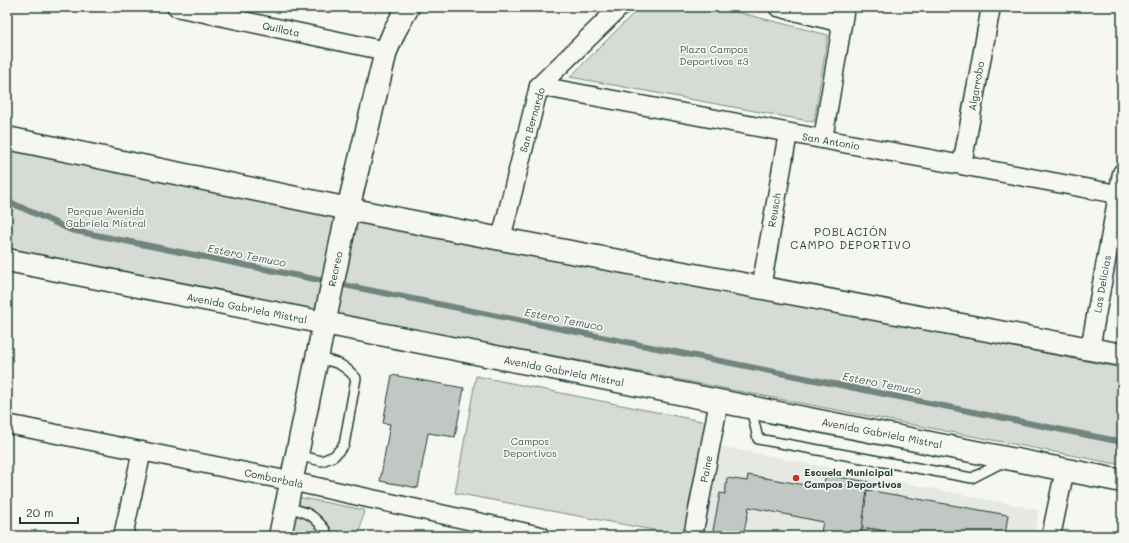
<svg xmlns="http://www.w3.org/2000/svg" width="1129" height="543" viewBox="0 0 1129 543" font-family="Mali,sans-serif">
<rect width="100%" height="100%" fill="#f6f6f2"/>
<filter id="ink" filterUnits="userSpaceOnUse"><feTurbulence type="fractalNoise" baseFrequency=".025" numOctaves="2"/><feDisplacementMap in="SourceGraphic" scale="8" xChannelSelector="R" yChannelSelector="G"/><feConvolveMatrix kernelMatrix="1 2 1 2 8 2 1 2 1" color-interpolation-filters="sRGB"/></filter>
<g filter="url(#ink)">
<path fill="#e6e8e4" d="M 719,446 L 1039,510 L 1034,536 L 703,536 Z"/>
<g fill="#d6dbd6" stroke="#7a8c85">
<path d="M 640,7 L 717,7 L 828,35 L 814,122 L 570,77 Z"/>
<path d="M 7,147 L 338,217 L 1122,368 L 1122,465 L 572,359 L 365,321 L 7,248 Z"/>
<path d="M 476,376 L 706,422 L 685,536 L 455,493 Z"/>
<path d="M 298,497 L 364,510 L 359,536 L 291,536 Z"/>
</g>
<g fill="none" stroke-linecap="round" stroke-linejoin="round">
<path stroke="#72847d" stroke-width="6" d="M 7,201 L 71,230 L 1122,442"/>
</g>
<g fill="#c1c8c3" stroke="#1f3d34">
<path d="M 392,375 L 464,388 L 455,437 L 428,433 L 418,488 L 380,481 L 390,424 L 383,423 Z"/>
<path d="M 748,475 L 823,488 L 826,475 L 869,482 L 861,536 L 820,536 L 823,522 L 749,507 L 743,536 L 712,536 L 720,493 L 725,494 L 727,478 L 747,481 Z"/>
<path d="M 867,490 L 1008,515 L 1005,536 L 912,536 L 862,527 Z"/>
<path d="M 862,527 L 912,536 L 861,536 Z"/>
</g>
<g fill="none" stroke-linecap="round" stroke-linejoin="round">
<g stroke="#1f3d34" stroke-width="12">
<g id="service">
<path d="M 751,408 L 758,439 L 972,478 L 1005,461"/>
<path d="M 296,455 L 322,461 L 334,456 L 344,445 L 356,378 C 342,363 337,362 317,358"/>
<path d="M 285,507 C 307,512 312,513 326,531 L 325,536"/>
</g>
</g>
<g stroke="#1f3d34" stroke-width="21">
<g id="minor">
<path d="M 176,7 L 386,51"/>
<path d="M 778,7 L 842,23"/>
<path d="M 539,86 L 1122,195"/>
<path d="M 823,139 L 845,7"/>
<path d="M 962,165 L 991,7"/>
<path d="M 501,239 L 539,86 L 620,7"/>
<path d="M 761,288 L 788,133"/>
<path d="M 1090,349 L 1122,173"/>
<path d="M 7,424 L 290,481 L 541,536"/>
<path d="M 123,536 L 142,451"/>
<path d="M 693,536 L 719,401"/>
<path d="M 1051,536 L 1065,469"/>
</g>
</g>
<g stroke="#1f3d34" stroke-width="25">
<path id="tertiary" d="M 280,536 L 348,209 L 386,51 L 395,30 L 408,7"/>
</g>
<g stroke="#1f3d34" stroke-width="25">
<g id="secondary">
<path d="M 7,138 L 378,215 L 501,239 L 1122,355"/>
<path d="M 7,260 L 1122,481"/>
</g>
</g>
<use href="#service" stroke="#f6f6f2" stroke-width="9"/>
<use href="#minor" stroke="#f6f6f2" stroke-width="18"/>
<use href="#tertiary" stroke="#f6f6f2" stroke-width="22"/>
<use href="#secondary" stroke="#f6f6f2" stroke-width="22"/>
</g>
</g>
<circle fill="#c8321e" stroke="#f6f6f2" stroke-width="1.5" cx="796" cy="478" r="4"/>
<g text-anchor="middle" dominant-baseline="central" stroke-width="3.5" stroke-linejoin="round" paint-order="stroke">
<g font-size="10" fill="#1f3d34" stroke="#f6f6f2">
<text transform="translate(281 29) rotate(12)">Quillota</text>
<text transform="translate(976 86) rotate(-80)">Algarrobo</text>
<text transform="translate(532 120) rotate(-74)">San Bernardo</text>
<text transform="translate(831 141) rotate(10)">San Antonio</text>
<text transform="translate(774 210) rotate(-80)">Reusch</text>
<text transform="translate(335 269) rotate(-78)">Recreo</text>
<text transform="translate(1102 284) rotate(-80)">Las Delicias</text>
<text transform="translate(247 308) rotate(11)">Avenida Gabriela Mistral</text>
<text transform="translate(564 371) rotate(11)">Avenida Gabriela Mistral</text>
<text transform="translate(882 433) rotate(11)">Avenida Gabriela Mistral</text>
<text transform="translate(706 469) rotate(-79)">Paine</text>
<text transform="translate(274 478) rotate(12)">Combarbalá</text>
</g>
<g font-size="10" fill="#445d54" stroke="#f6f6f2">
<text x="714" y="49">Plaza Campos<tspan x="714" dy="12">Deportivos #3</tspan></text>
<text x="106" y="211">Parque Avenida<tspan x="106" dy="12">Gabriela Mistral</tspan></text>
<text x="530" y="441">Campos<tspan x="530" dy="12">Deportivos</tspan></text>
</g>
<g font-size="10" font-weight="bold" fill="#1f3d34" stroke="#f6f6f2" text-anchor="start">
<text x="804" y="472">Escuela Municipal<tspan x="804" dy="12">Campos Deportivos</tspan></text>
</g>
<g font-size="11" letter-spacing="1" fill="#1f3d34" stroke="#f6f6f2">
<text x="851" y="231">POBLACIÓN<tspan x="851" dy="13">CAMPO DEPORTIVO</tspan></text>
</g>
<g font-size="11" font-style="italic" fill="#425a52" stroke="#f6f6f2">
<text transform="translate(247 255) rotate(11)">Estero Temuco</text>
<text transform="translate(564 319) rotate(11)">Estero Temuco</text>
<text transform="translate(882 383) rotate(11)">Estero Temuco</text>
</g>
</g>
<rect width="1129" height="543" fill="none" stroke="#f6f6f2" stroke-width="24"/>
<rect x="12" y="12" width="1105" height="519" fill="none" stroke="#1f3d34" stroke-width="1.5" filter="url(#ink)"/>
<path d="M20 517v6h58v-6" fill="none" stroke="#1f3d34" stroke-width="2"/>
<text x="26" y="517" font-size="12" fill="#1f3d34" stroke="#f6f6f2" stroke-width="3" paint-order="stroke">20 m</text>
</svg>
